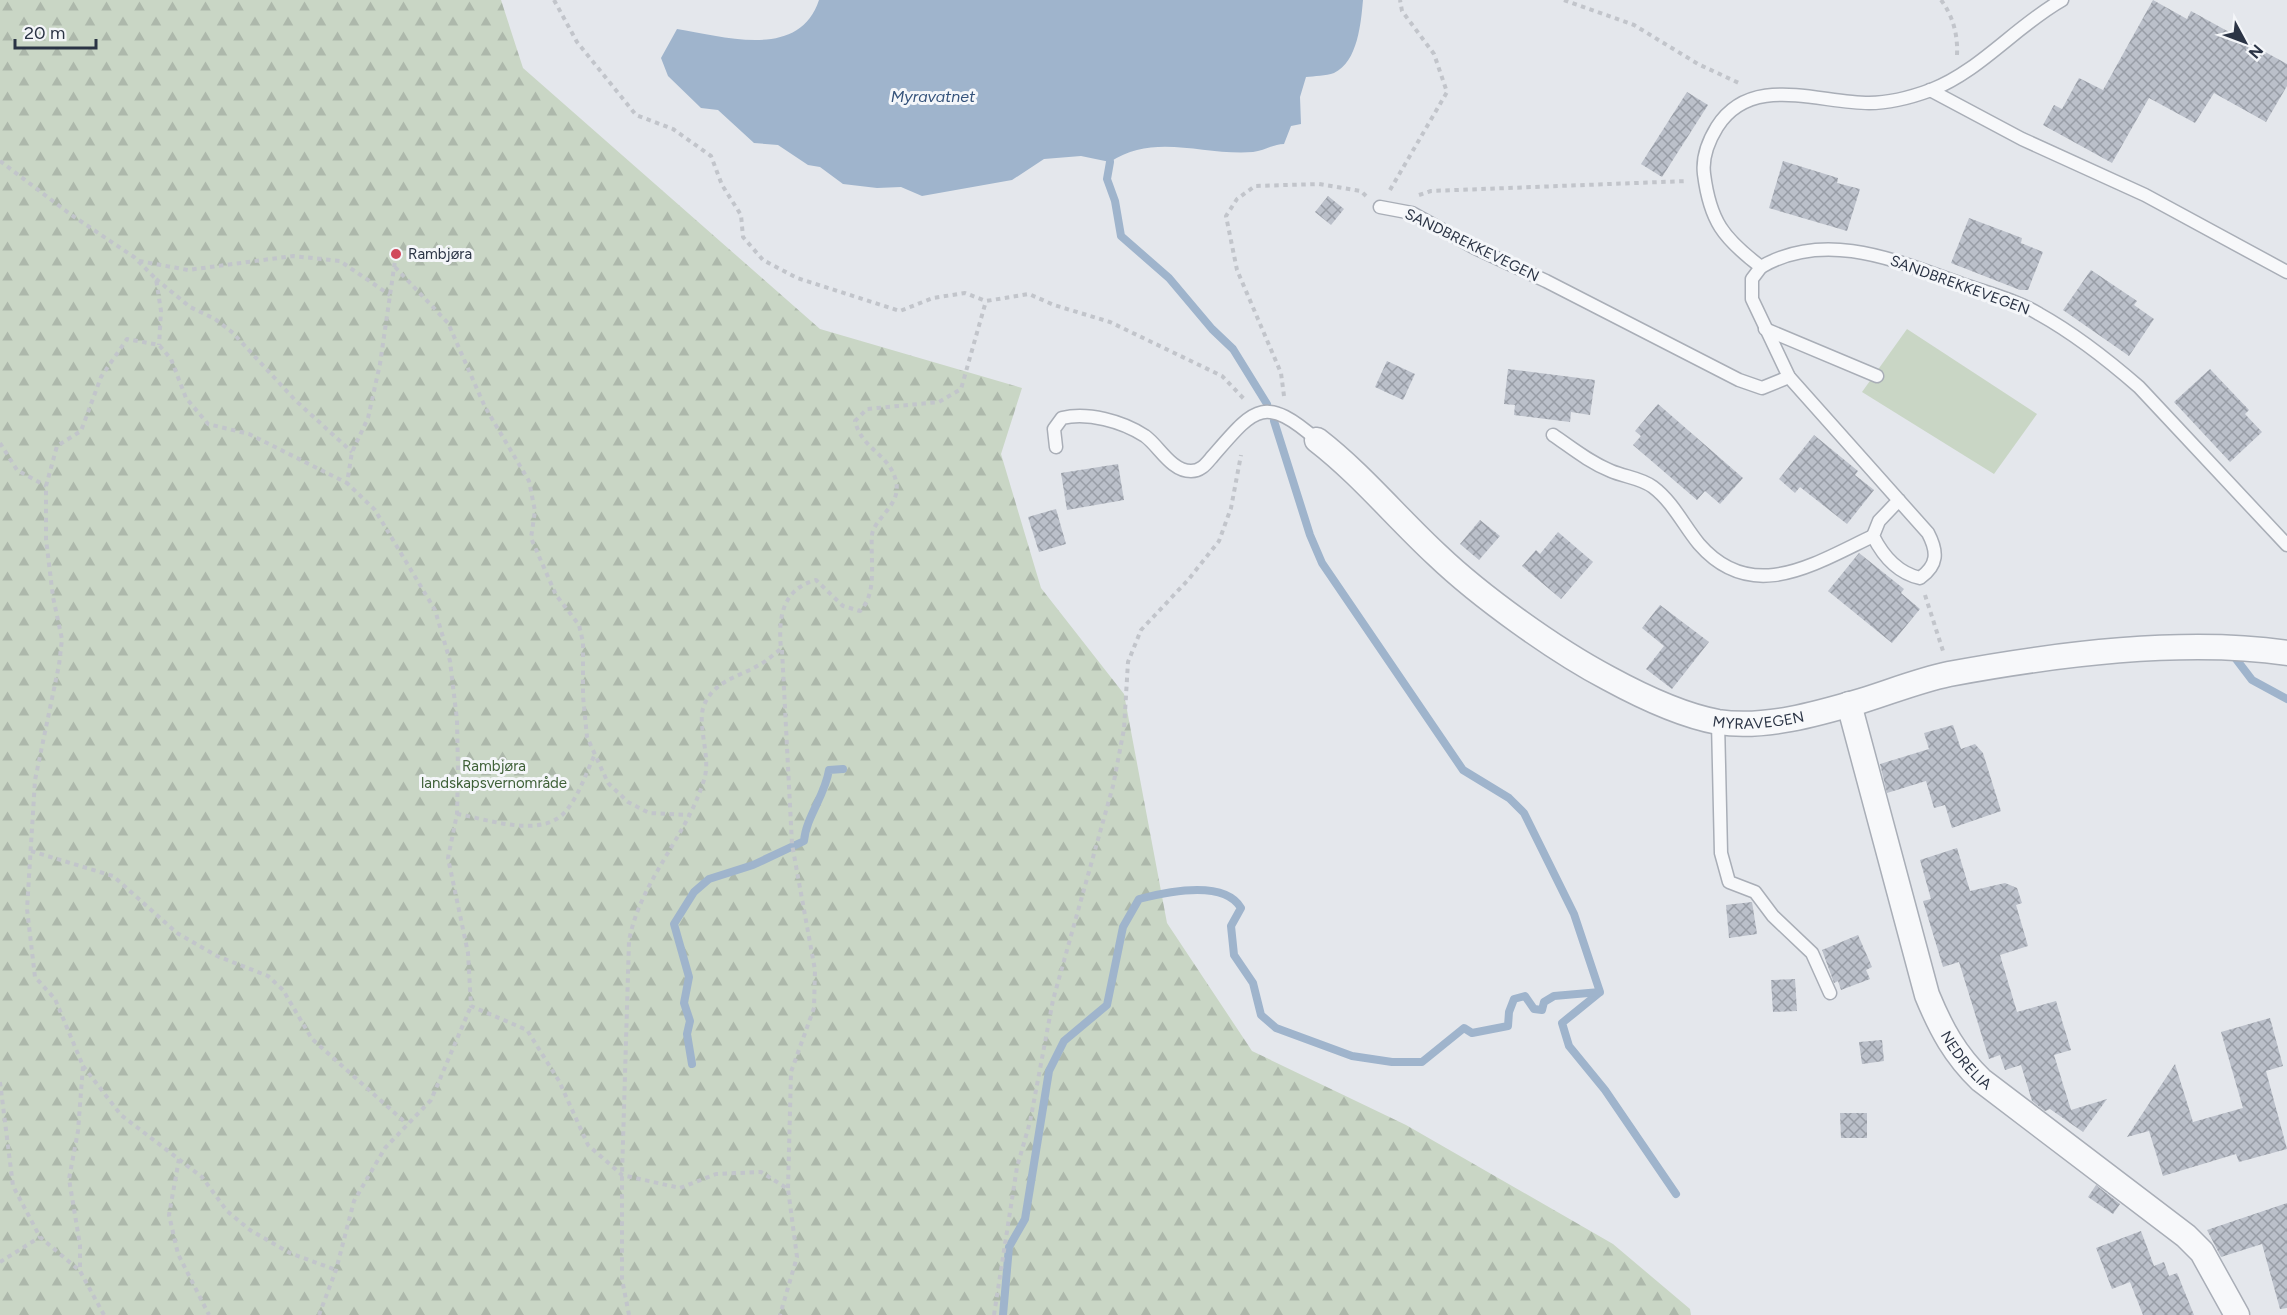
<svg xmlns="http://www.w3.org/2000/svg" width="2287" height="1315" viewBox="0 0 2287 1315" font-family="Figtree,sans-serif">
<defs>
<pattern id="forest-firs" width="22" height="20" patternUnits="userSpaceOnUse" patternTransform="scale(1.5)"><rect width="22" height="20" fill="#c9d6c5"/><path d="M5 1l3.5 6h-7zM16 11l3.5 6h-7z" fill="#adb8ab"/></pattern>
<pattern id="building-cross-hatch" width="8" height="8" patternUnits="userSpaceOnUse" patternTransform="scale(1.5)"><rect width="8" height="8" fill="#bbc0ca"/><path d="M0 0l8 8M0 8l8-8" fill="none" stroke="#989da6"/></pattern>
</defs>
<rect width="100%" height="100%" fill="#e4e7ec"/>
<path fill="#c9d6c5" d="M 1907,329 L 2037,414 L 1994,474 L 1862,392 Z"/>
<path fill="url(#forest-firs)" d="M 0,0 L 501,0 L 523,68 L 820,329 L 1022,388 L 1001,454 L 1041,588 L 1124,694 L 1167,923 L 1252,1051 L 1406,1125 L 1613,1244 L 1690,1309 L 1691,1315 L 0,1315 Z"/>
<path fill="#9fb4cc" d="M 819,0 L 1363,0 C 1361,22 1358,62 1334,73 C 1326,76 1314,76 1306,77 L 1300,97 L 1301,124 L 1291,126 L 1284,144 C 1273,144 1264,151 1253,152 C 1204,156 1154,132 1110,162 L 1081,156 L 1044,159 L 1012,180 L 922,196 L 901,187 L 877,188 L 843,184 L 820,167 L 808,165 L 778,145 L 754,143 L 718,110 L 701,108 L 668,76 L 661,58 L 677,29 C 723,36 799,61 819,0 Z"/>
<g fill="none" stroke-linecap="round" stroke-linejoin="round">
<g stroke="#9fb4cc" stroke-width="8">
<path d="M 1110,162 L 1107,179 L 1115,201 L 1121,236 L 1169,278 L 1212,329 L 1233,349 L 1267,404"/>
<path d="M 2233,655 L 2252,680 L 2287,699"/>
<path d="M 1599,993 L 1562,1023 L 1569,1046 L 1605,1090 L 1676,1194"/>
<path d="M 692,1064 L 687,1034 L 690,1021 L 684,1003 L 689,977 L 674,924 L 694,892 L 709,879 L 753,865 L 804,841 C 806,817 825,796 829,770 L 843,769"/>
<path d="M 1003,1315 L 1009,1247 L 1025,1219 L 1049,1071 L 1064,1041 L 1107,1005 L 1123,927 L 1139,899 C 1166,892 1224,879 1241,908 L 1231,926 L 1234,955 L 1253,983 L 1261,1015 L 1276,1028 L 1352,1056 L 1392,1062 L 1422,1062 L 1464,1028 L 1472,1033 L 1508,1026 L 1509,1012 L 1514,999 L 1525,996 L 1534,1009 L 1542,1010 L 1544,1002 L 1554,996 L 1600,992 L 1574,914 L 1524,813 L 1509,798 L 1463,770 L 1322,563 L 1310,535 L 1274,421"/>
</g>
</g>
<g fill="url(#building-cross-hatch)">
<path d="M 2153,0 L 2187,19 L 2191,11 L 2287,64 L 2287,86 L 2266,122 L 2214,93 L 2195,123 L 2149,98 L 2112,163 L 2043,125 L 2054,105 L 2062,109 L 2079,78 L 2103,90 Z"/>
<path d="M 1687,92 L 1708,105 L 1662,177 L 1641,164 Z"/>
<path d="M 1783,161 L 1838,178 L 1837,183 L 1860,189 L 1847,231 L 1769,208 Z"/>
<path d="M 1328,196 L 1344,209 L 1331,225 L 1315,212 Z"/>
<path d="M 1969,218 L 2022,238 L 2021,243 L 2043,252 L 2028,290 L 2020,290 L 1951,263 Z"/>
<path d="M 2091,270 L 2137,301 L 2134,305 L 2154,319 L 2129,356 L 2063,310 Z"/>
<path d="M 1387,361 L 1415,374 L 1403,400 L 1375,387 Z"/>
<path d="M 1508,369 L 1595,380 L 1590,415 L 1571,412 L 1570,422 L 1514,415 L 1515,405 L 1504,404 Z"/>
<path d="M 2210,369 L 2249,410 L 2245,414 L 2262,432 L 2230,462 L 2174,402 Z"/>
<path d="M 1658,404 L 1743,478 L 1720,504 L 1705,491 L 1697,500 L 1633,445 L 1641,436 L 1635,431 Z"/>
<path d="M 1814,435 L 1858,471 L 1855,475 L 1874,490 L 1847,524 L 1800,487 L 1795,493 L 1779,479 Z"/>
<path d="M 1118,464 L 1124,500 L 1067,510 L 1061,473 Z"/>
<path d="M 1056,509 L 1066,544 L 1039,552 L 1028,517 Z"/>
<path d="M 1480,520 L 1500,536 L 1479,560 L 1460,544 Z"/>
<path d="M 1558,532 L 1593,562 L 1561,599 L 1522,566 L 1536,550 L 1540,554 Z"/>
<path d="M 1859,553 L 1904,589 L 1901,593 L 1920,609 L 1892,643 L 1828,591 Z"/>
<path d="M 1660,605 L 1709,642 L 1672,689 L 1646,669 L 1664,646 L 1642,628 Z"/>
<path d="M 1953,725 L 1961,749 L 1975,744 L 1983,753 L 2001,811 L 1952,828 L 1945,805 L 1934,808 L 1926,781 L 1887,793 L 1880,764 L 1929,749 L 1924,733 Z"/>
<path d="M 1957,848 L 1970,891 L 2005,883 L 2017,888 L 2022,903 L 2016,905 L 2028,946 L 2000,955 L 2017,1012 L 2056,1001 L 2071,1050 L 2054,1055 L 2071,1110 L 2107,1099 L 2083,1132 L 2050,1109 L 2045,1111 L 2032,1101 L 2021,1065 L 2005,1070 L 2000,1055 L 1989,1059 L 1959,962 L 1943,967 L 1923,901 L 1931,899 L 1920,860 Z"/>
<path d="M 1752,902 L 1757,934 L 1729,938 L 1726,905 Z"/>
<path d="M 1858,935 L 1872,967 L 1866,970 L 1870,979 L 1841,990 L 1838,981 L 1834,983 L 1822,950 Z"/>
<path d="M 1795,979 L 1797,1011 L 1773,1012 L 1771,980 Z"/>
<path d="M 2270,1018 L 2283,1066 L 2266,1071 L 2287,1149 L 2239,1162 L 2236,1154 L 2163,1176 L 2149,1131 L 2127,1137 L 2175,1064 L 2193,1122 L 2243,1108 L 2221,1032 Z"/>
<path d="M 1882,1040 L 1884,1061 L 1862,1064 L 1859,1042 Z"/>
<path d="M 1840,1113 L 1867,1113 L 1867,1138 L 1841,1138 Z"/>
<path d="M 2096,1185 L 2120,1204 L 2113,1214 L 2088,1197 Z"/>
<path d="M 2287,1203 L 2287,1308 L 2280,1309 L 2262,1244 L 2221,1257 L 2207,1230 Z"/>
<path d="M 2141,1231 L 2154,1266 L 2164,1262 L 2169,1276 L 2177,1273 L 2194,1315 L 2143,1315 L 2130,1282 L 2112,1289 L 2096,1248 Z"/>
</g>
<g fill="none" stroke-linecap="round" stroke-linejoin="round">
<g stroke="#a9aeb7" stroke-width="15">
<g id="lane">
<path d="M 1930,90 L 2022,139 L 2145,195 L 2287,272"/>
<path d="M 1380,207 L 1412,213 L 1475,248 L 1546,281 L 1739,380 L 1762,388 L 1789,377"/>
<path d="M 1761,267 C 1826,229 1897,261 1962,284 C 1988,293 2016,300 2039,314 C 2075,334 2108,360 2139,387 L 2287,545"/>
<path d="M 1765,329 L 1877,376"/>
<path d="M 1553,435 C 1572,448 1589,462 1611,471 C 1625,477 1641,478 1653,487 C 1673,502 1684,526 1699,544 C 1752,605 1814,564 1873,536"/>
<path d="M 1056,447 L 1054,429 L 1062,418 C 1088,412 1122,421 1145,436 C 1159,446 1171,471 1191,471 C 1201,471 1206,464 1212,457 C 1254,409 1263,393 1317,440"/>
<path d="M 1899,500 L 1879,521 L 1873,536 C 1883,556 1898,573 1920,578 C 1938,565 1938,552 1928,533 L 1789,377 L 1752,299 L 1752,279 L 1761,267 C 1723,238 1710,221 1704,174 C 1702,158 1709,140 1717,127 C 1751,73 1818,103 1869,103 C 1888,103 1912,97 1931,90 C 1980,71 2016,26 2062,0"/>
<path d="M 1718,722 L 1721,853 L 1729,882 L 1755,892 L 1773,916 L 1812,953 L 1830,993"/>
</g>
</g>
<g stroke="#a9aeb7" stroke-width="27">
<g id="street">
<path id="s1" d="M 1317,440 C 1361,474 1396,517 1437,555 C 1481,597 1555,650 1608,678 C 1641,696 1680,715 1718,722 C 1765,729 1817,714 1861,701 C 1890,692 1920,680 1949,674 C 2051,655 2185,638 2287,653"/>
<path id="s2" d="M 1849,704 L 1927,995 C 1941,1029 1955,1055 1981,1080 L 2186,1236 L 2202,1252 L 2237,1315"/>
</g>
</g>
<g stroke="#c2c5cb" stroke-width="4" stroke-dasharray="4.5 4.5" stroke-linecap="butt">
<path d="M 554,0 L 577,42 L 636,115 L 673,129 L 711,156 L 722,185 L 741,215 L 743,237 L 763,260 L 797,278 L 900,311 L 933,298 L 965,293 L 986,301 L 1029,294 L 1054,305 L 1110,322 L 1222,376 L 1244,399"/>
<path d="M 1564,0 L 1634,25 L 1698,64 L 1741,84"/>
<path d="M 1941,0 C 1953,16 1958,35 1957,55"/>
<path d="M 0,161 L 70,214 L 134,257 L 156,279 L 161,311 L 159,345"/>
<path d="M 1390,190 L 1447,92 L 1434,54 L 1402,11 L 1400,0"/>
<path d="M 1419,195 L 1431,191 L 1687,181"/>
<path d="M 396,254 L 380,364 L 368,418 L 352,452 L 347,483 L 375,510 L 435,610 L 450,661 L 457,720 L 458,771 L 457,814 L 448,858 L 468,953 L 471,1006 L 527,1030 L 559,1081 L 588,1145 L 622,1175 L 680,1188 L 716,1174 L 761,1172 L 788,1189 L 797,1257 L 780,1315"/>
<path d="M 139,261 L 188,270 L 293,256 L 340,261 L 390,295"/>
<path d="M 395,267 L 448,323 L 485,407 L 529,481 L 535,511 L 531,538 L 556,595 L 579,625 L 583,642 L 583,696 L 587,737 L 608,783 L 628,802 L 649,813 L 689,815"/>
<path d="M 156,279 L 190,307 L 215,319 L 233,333 L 295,400 L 352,452"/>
<path d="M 1284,396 L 1281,373 L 1237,270 L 1226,216 L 1237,199 L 1255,186 L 1319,184 L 1361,191 L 1366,196"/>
<path d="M 0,443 L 17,470 L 46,486"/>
<path d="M 1925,595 L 1943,651"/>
<path d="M 782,650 L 792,844 L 815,970 L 814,1008 L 791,1072 L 788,1189"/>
<path d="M 457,814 C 487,819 541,839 565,812 C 579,796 586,773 595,754"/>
<path d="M 31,851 L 113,876 L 177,933 L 217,956 L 268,976 L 283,990 L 312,1039 L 407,1124"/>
<path d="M 83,1066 L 121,1115 L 202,1177 L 227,1211 L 250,1230 L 290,1253 L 336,1270"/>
<path d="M 0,1082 L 13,1186 L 40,1237 L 80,1271"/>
<path d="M 179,1159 L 169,1215 L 178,1254 L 209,1315"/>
<path d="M 0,1262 L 40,1237"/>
<path d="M 104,1315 L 80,1271 L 80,1245 L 69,1179 L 78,1131 L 83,1066 L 55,999 L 35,977 L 27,909 L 35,780 L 59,665 L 62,639 L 53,597 L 46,539 L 46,486 L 57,446 L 81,431 L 101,377 L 127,339 L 159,345 L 171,359 L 186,398 L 208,424 L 249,434 L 347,483"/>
<path d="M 319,1315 L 336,1270 L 354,1201 L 385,1148 L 431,1100 L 471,1006"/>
<path d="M 629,1315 L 622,1279 L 622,1175 L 629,941 C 640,881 686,838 704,780 C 712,756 695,723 705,703 C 716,680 739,677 759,665 C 767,661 774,654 781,649 C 778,618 782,589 816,580 L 843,606 L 860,611 C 878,593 870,559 872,535 C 874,518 902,505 896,481 C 889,453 862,450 855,421 L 867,409 L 939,402 L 961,389 L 986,301"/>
<path d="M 994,1315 L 1017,1167 L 1030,1122 L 1053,1000 L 1113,786 L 1124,729 L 1128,662 L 1141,630 L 1188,580 L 1219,541 L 1231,508 L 1241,455"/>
</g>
<use href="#lane" stroke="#f7f8fa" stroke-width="12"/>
<use href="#street" stroke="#f7f8fa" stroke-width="24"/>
</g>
<circle fill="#d1495b" stroke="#f4f6f9" stroke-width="2" cx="396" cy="254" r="6"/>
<g text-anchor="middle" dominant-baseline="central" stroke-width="6" stroke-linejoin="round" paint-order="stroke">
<g font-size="15" fill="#2b3445" stroke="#f4f6f9">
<text transform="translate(1472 245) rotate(26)">SANDBREKKEVEGEN</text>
<text transform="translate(1960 285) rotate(20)">SANDBREKKEVEGEN</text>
<text stroke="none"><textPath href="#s1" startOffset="537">MYRAVEGEN</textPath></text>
<text stroke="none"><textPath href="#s2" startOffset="378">NEDRELIA</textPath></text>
</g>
<g font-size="15" fill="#2b3445" stroke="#f4f6f9" text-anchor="start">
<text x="408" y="254">Rambjøra</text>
</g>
<g font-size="15" fill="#3f6138" stroke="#f4f6f9">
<text x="494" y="766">Rambjøra<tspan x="494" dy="17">landskapsvernområde</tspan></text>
</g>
<g font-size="16" font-style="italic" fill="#34527a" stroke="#f4f6f9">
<text x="933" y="96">Myravatnet</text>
</g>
</g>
<g transform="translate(2245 42) rotate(131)" stroke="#f4f6f9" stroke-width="4.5" paint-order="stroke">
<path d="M0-4.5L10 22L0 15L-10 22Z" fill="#2b3445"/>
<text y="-9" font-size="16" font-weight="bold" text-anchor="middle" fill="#2b3445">N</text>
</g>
<path d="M15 39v9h81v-9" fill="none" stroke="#2b3445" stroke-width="3"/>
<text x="24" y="39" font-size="18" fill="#2b3445" stroke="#f4f6f9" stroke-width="4.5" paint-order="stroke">20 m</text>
</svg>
